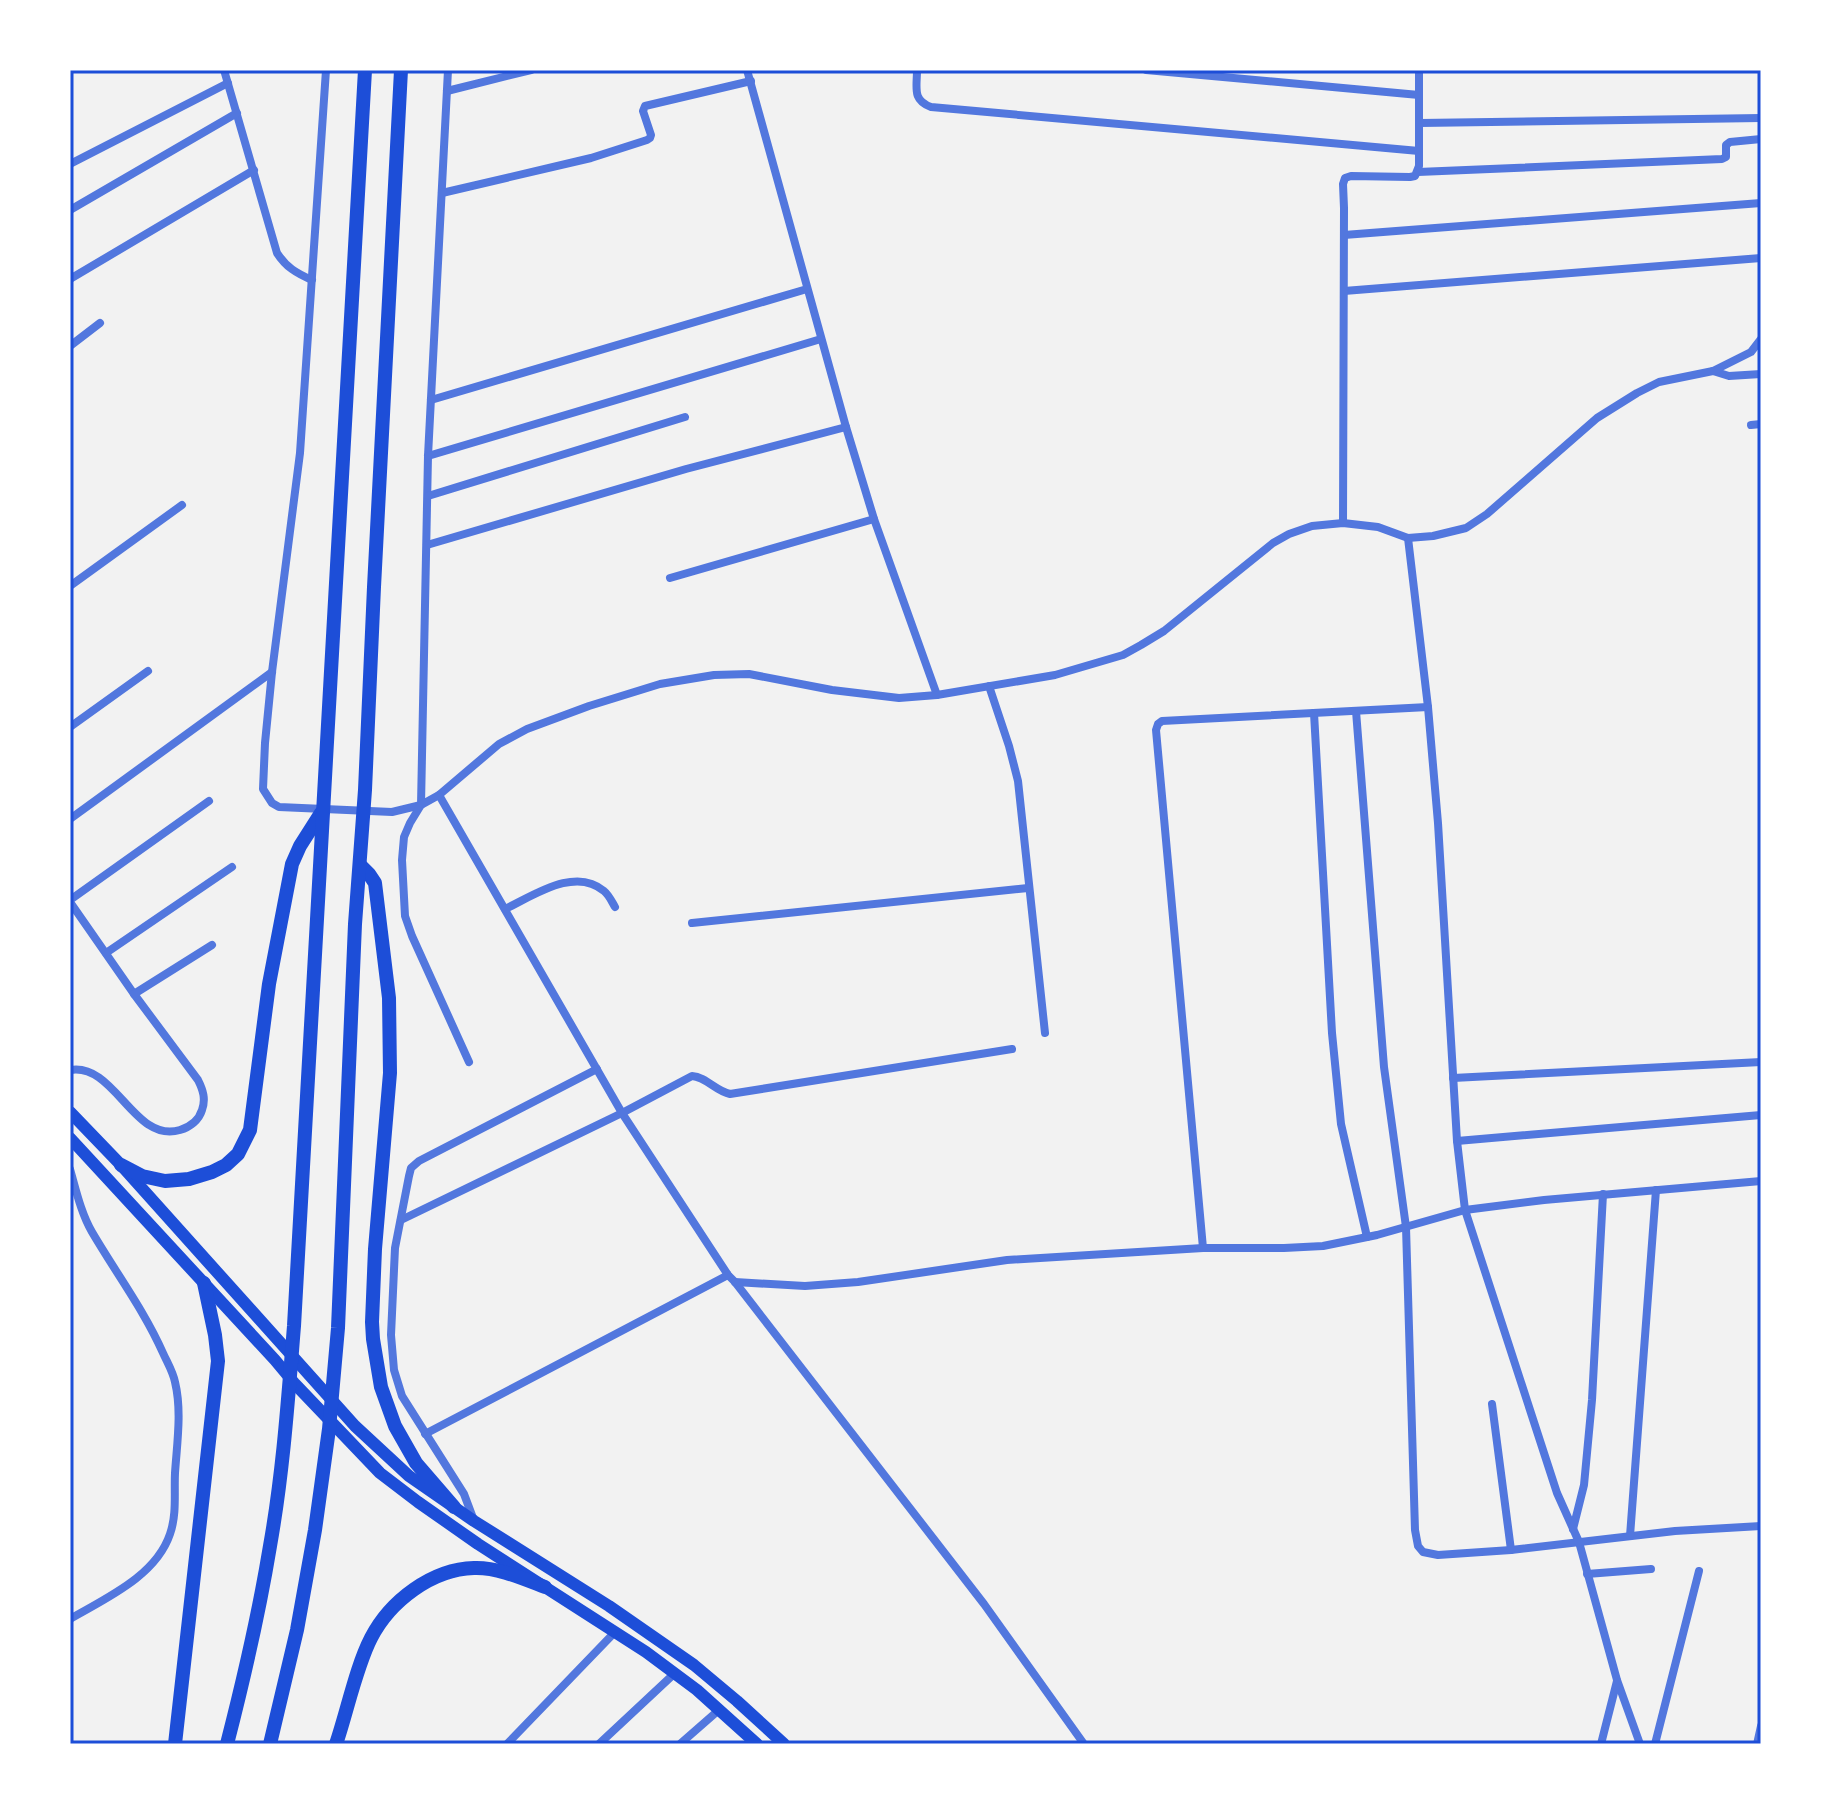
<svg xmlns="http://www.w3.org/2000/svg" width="1831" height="1814" viewBox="0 0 1831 1814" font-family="'Nunito Sans',sans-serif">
<rect width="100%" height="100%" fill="#f2f2f2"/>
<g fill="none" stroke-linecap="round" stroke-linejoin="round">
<g stroke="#5277de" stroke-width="8">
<path d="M 224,70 L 277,253 C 286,267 296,273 312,280"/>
<path d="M 326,70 L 300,453 L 272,672 L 265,743 L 263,789 L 272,803 L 279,807 L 392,812 L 421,805 L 428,456 L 448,70"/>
<path d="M 747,70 L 846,427 L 874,519 L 937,695"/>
<path d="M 917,70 C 917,88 912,100 931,107 L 1419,151"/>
<path d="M 1146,70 L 1419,95"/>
<path d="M 447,91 L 531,70"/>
<path d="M 1420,123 L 1761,118"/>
<path d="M 70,164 L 228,83"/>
<path d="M 1418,172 L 1722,159 L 1726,157 L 1726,145 L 1730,142 L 1761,139"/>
<path d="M 442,193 L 591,158 L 647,140 L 650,138 L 651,135 L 643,111 L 645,106 L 751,81"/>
<path d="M 70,210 L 237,113"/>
<path d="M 1344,235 L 1761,203"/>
<path d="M 70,279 L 254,170"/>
<path d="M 1344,291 L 1761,258"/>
<path d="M 70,346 L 100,323"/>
<path d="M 1713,371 L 1729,376 L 1761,374"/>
<path d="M 431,400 L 807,289"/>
<path d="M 1751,425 L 1761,424"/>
<path d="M 428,456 L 821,339"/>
<path d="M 428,496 L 685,417"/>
<path d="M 1343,523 L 1344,208 L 1343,184 L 1345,178 L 1351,176 L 1410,177 L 1415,176 L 1419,166 L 1419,70"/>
<path d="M 1408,538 L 1428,707 L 1438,823 L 1457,1141 L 1465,1210 L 1557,1493 L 1579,1542 L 1617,1680 L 1640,1744"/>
<path d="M 427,545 L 686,469 L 846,427"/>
<path d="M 670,578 L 874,519"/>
<path d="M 70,586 L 182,505"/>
<path d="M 989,686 L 1009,746 L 1018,781 L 1045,1033"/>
<path d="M 1356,711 L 1384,1067 L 1406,1227 L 1415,1530 L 1418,1546 L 1423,1552 L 1438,1555 L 1511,1550 L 1675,1531 L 1761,1526"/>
<path d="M 1314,713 L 1332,1033 L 1341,1124 L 1367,1237"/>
<path d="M 70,727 L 148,671"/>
<path d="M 439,795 L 622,1113 L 728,1275 L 735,1282 L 984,1604 L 1084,1744"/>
<path d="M 70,819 L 272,672"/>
<path d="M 70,900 L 209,801"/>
<path d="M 70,902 L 134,994 L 198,1080 C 203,1090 206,1099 202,1110 C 199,1120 190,1127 180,1130 C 134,1144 115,1062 70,1070"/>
<path d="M 505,909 C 533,896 575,866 604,891 C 609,895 612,902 615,907"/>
<path d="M 692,923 L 1028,888"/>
<path d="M 106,953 L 232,867"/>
<path d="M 134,994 L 212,945"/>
<path d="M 469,1062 L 412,936 L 405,916 L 402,860 L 404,837 L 410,823 L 421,805 L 439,795 L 499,744 L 527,729 L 589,706 L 660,684 L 714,675 L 749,674 L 832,690 L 899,698 L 937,695 L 1055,675 L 1123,655 L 1141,645 L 1164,631 L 1273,543 L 1289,534 L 1312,526 L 1343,523 L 1378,527 L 1408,538 L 1433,536 L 1466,528 L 1487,514 L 1597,418 L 1637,393 L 1659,382 L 1713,371 L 1751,352 L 1761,339"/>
<path d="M 1453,1078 L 1761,1062"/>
<path d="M 1457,1141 L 1761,1115"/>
<path d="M 70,1169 C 76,1190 81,1213 92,1232 C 116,1273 144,1310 163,1353 C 167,1362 173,1372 175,1382 C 182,1411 177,1443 175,1473 C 174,1493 177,1514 170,1534 C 156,1576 106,1598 70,1619"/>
<path d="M 401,1220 L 622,1113 L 692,1076 C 706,1077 716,1091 730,1094 L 1012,1049"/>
<path d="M 1203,1248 L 1156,730 L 1158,724 L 1162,721 L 1428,707"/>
<path d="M 735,1282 L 805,1286 L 858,1282 L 1007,1260 L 1203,1248 L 1284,1248 L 1323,1246 L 1377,1235 L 1465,1210 L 1544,1200 L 1761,1181"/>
<path d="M 1492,1404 L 1511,1550"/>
<path d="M 425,1434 L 728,1275"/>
<path d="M 473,1518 L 464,1494 L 402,1396 L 394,1370 L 391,1335 L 395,1248 L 409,1176 L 411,1168 L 419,1161 L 597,1069"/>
<path d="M 1573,1529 L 1584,1485 L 1592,1400 L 1603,1194"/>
<path d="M 1630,1536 L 1656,1190"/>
<path d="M 1587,1574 L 1651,1569"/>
<path d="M 507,1744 L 615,1632"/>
<path d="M 599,1744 L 675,1673"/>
<path d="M 680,1744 L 720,1709"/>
<path d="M 1601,1744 L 1617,1681"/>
<path d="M 1655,1744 L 1699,1571"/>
<path d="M 1757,1744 L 1761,1726"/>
</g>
<g stroke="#1d4ed8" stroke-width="12">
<path d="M 70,1112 L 121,1165 L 355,1426 L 409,1476 L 474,1521 L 609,1606 L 694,1665 L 737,1701 L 784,1744"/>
<path d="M 70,1138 L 275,1360 L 295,1384 L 380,1473 L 418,1502 L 478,1544 L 646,1652 L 697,1690 L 757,1744"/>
</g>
<g stroke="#1d4ed8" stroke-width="14">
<path d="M 360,865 L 369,874 L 375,883 L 389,998 L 390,1073 L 375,1249 L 372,1322 L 373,1339 L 381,1387 L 395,1426 L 416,1463 L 454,1507"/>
<path d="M 121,1165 L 142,1176 L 165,1181 L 189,1179 L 212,1172 L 226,1165 L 238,1154 L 250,1130 L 269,984 L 292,864 L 300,846 L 321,813"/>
<path d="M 175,1744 L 218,1361 L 215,1335 L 204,1283"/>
<path d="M 227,1744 C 244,1678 259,1613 270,1546 C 283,1473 288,1400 294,1326 L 365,70"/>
<path d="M 270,1744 L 297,1630 L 315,1530 L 329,1429 L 338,1328 L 355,924 L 365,790 L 374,587 L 401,70"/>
<path d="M 336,1744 C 347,1712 356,1667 371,1638 C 390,1601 432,1569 474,1568 C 497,1567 524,1579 545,1587"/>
</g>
</g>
<rect width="1831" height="1814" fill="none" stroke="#ffffff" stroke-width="144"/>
<rect x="72" y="72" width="1687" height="1670" fill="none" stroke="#1d4ed8" stroke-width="3"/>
</svg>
